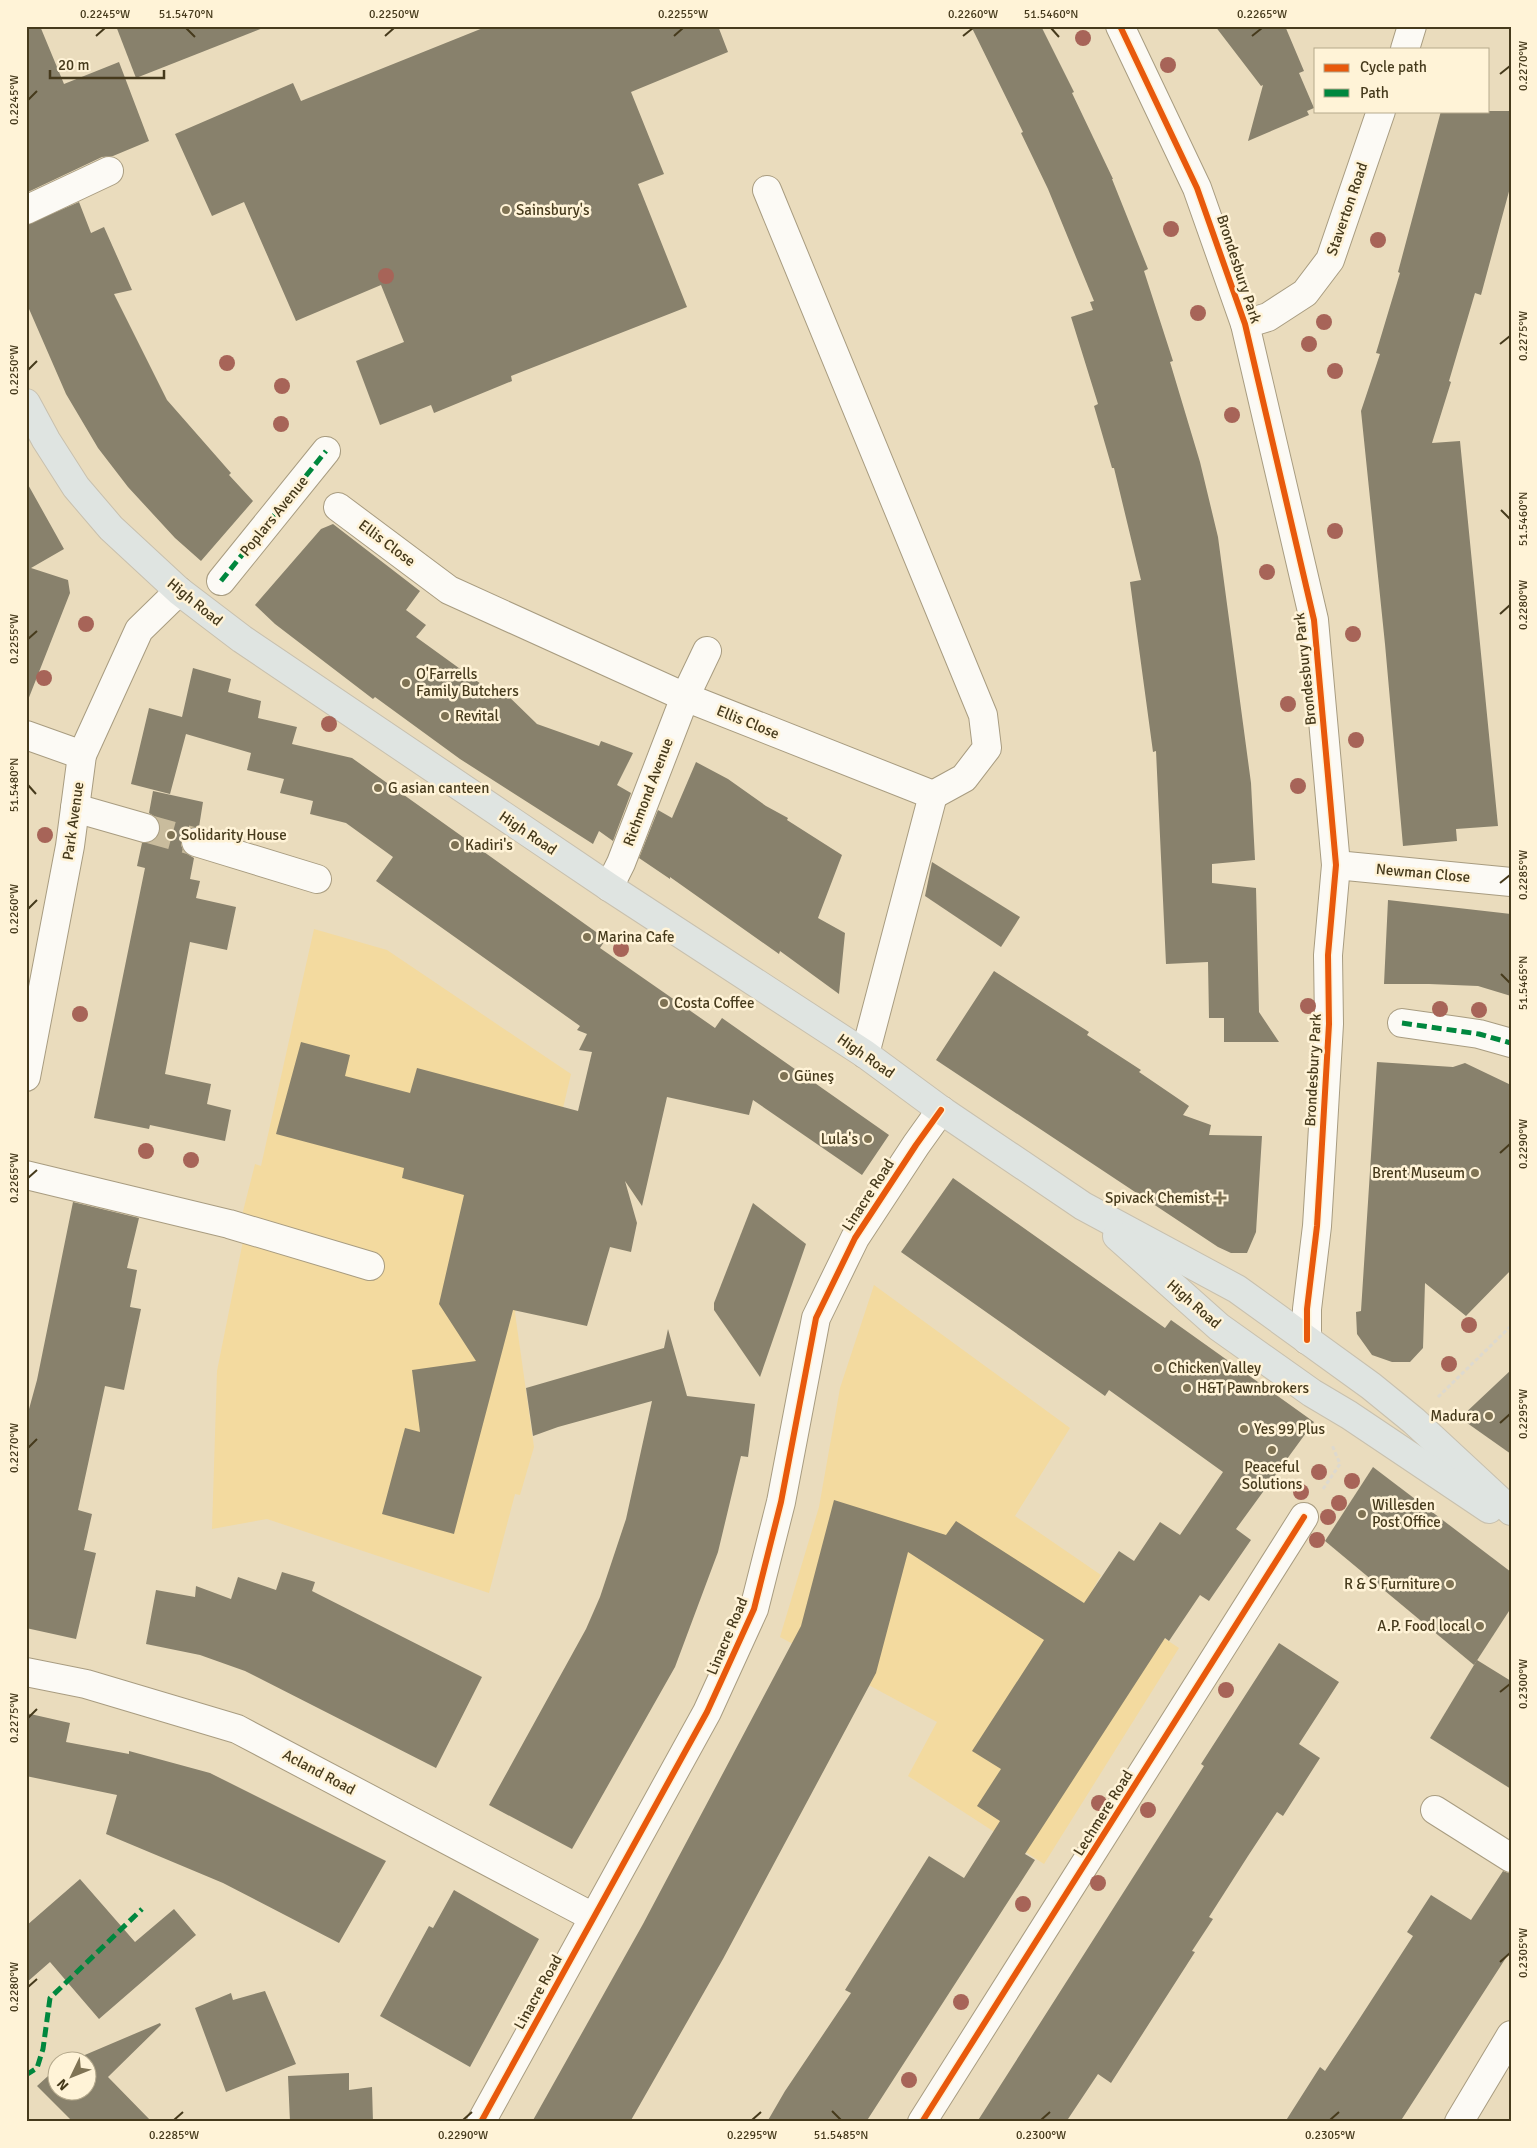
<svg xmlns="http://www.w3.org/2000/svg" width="1537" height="2148" viewBox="0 0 1537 2148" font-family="Signika,sans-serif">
<rect width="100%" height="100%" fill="#eadcbd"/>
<g fill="#f3da9f">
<path d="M 314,929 L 387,950 L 571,1074 L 515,1313 L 534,1447 L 520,1495 L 515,1494 L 489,1593 L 267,1519 L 212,1529 L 217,1371 L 244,1236 L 237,1235 L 255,1164 L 261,1166 Z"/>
<path d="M 874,1285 L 1070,1428 L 1015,1516 L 1101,1575 L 1092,1591 L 1179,1648 L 1044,1864 L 908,1776 L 937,1722 L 780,1637 L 819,1507 L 840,1388 Z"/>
</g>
<g fill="#88816c">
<path d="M 26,26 L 40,26 L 64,84 L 119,62 L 149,141 L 113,156 L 102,157 L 28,192 Z"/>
<path d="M 116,26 L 262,26 L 263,28 L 136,78 Z"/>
<path d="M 488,26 L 718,26 L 728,52 L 631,92 L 664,174 L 638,184 L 687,307 L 511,376 L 512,381 L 434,413 L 431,405 L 380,425 L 356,361 L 404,342 L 381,285 L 296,321 L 244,202 L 212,216 L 175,134 L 293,83 L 301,101 Z"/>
<path d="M 971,26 L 1041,26 L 1074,92 L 1072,93 L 1113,179 L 1112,179 L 1148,269 L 1144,271 L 1173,361 L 1170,362 L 1200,462 L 1218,537 L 1251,783 L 1255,860 L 1212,864 L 1212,883 L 1256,888 L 1259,1012 L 1279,1042 L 1224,1042 L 1224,1018 L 1209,1018 L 1208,962 L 1166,964 L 1156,751 L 1153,752 L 1130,582 L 1141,580 L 1114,468 L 1112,468 L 1094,406 L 1098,404 L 1071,317 L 1093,310 L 1090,302 L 1094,301 L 1048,189 L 1021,133 L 1023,132 Z"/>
<path d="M 1215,26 L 1285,26 L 1304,71 L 1299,73 L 1314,108 L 1307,111 L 1309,115 L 1248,141 L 1263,85 L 1261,86 Z"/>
<path d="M 1441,111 L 1511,111 L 1511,184 L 1481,295 L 1475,293 L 1449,381 L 1451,382 L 1432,443 L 1460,441 L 1498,826 L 1456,829 L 1457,841 L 1403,846 L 1385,644 L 1361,411 L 1380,354 L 1376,353 L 1400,273 L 1398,272 Z"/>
<path d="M 79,202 L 91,233 L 104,227 L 132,290 L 114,294 L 167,400 L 231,473 L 229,475 L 253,501 L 201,561 L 175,538 L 128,487 L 98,448 L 66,394 L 26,302 L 26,225 Z"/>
<path d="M 26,481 L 64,549 L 31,568 L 68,580 L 70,593 L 28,700 L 26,699 Z"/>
<path d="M 333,524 L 420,591 L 406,610 L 426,625 L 416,637 L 499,697 L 502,690 L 537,724 L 599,746 L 601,741 L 633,753 L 617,785 L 631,793 L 613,841 L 599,831 L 593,844 L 460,759 L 375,697 L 373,699 L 275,624 L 255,605 L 321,529 Z"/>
<path d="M 193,668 L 231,679 L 228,692 L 261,701 L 258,718 L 297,727 L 292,744 L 352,758 L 606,939 L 600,948 L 715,1028 L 722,1018 L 889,1135 L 862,1175 L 753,1100 L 749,1115 L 667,1097 L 642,1206 L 625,1181 L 637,1223 L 631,1252 L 610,1247 L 587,1326 L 513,1310 L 454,1534 L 382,1514 L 405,1428 L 420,1432 L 412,1370 L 476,1361 L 439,1304 L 464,1195 L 402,1178 L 404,1168 L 276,1134 L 301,1042 L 350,1055 L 345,1076 L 410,1093 L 417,1068 L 578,1111 L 592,1052 L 579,1050 L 587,1034 L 577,1030 L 580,1026 L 376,881 L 393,857 L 346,823 L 310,814 L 313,801 L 280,793 L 284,779 L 247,770 L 251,753 L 186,734 L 170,794 L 131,784 L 149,708 L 182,717 Z"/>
<path d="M 696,762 L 728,779 L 766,806 L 788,818 L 787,820 L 842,855 L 818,918 L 845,933 L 839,994 L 780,951 L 779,954 L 670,877 L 670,879 L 639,858 L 658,810 L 672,818 Z"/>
<path d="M 153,791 L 203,802 L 199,827 L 192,827 L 186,830 L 181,838 L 181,845 L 184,852 L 194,858 L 190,879 L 200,881 L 196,898 L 236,907 L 227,950 L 190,942 L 165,1074 L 211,1084 L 207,1104 L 231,1110 L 225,1141 L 150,1125 L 149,1129 L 94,1118 L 145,868 L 137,866 L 142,843 L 149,843 L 155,840 L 160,832 L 160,825 L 157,818 L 149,813 Z"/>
<path d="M 932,862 L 1020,917 L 1001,947 L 925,896 Z"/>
<path d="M 1388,900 L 1511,914 L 1511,996 L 1478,986 L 1429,984 L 1384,984 Z"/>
<path d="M 994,971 L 1089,1032 L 1087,1035 L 1141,1070 L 1139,1072 L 1189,1106 L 1183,1115 L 1211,1125 L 1209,1135 L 1262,1136 L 1256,1232 L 1247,1253 L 1231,1253 L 1218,1247 L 936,1060 Z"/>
<path d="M 1377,1062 L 1453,1067 L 1465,1063 L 1511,1085 L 1511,1270 L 1466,1316 L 1425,1283 L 1423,1348 L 1410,1362 L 1392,1362 L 1372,1355 L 1357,1334 L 1356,1312 L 1361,1311 Z"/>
<path d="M 953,1178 L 1165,1328 L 1171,1320 L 1314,1422 L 1236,1529 L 1251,1540 L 1209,1601 L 1200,1595 L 1169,1641 L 1165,1638 L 1025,1854 L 1035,1860 L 866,2122 L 767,2122 L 785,2091 L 851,1993 L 845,1990 L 929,1856 L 964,1878 L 1000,1821 L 977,1806 L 1001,1769 L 972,1751 L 1044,1640 L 908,1552 L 876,1673 L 723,1959 L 630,2122 L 532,2122 L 643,1924 L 801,1626 L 834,1500 L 946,1535 L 956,1521 L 1084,1603 L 1119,1551 L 1134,1561 L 1160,1522 L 1180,1535 L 1223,1472 L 1109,1390 L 1105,1396 L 901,1252 Z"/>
<path d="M 73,1202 L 139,1218 L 127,1268 L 137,1270 L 130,1307 L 141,1309 L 124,1390 L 105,1386 L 78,1510 L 92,1514 L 84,1550 L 96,1553 L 76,1639 L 26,1628 L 26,1420 L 37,1380 Z"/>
<path d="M 753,1203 L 806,1244 L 760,1377 L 714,1310 L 714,1303 Z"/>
<path d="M 668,1329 L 687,1396 L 755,1404 L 748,1457 L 741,1456 L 718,1552 L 675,1667 L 572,1849 L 489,1805 L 586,1629 L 600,1597 L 626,1519 L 652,1401 L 558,1427 L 533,1436 L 526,1388 L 664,1348 Z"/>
<path d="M 1511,1370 L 1511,1454 L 1460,1418 Z"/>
<path d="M 1373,1467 L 1511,1572 L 1511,1608 L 1474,1665 L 1325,1541 Z"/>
<path d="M 282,1572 L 315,1582 L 312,1591 L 482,1677 L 436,1768 L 245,1671 L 200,1655 L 146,1644 L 156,1590 L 195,1597 L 196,1586 L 231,1599 L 238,1577 L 276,1590 Z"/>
<path d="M 1279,1643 L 1339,1682 L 1299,1744 L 1320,1758 L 1283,1816 L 1277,1812 L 1248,1856 L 1209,1917 L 1213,1919 L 1192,1951 L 1195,1952 L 1111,2083 L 1098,2074 L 1066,2122 L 977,2122 L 1204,1766 L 1201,1764 Z"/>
<path d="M 1477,1660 L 1511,1681 L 1511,1789 L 1430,1738 Z"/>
<path d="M 26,1713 L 70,1723 L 66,1742 L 129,1754 L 129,1751 L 210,1773 L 386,1861 L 339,1943 L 223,1883 L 106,1834 L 117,1795 L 26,1776 Z"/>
<path d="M 1503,1871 L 1511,1874 L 1511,1950 L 1400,2122 L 1285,2122 L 1320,2067 L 1325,2071 L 1356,2024 L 1413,1936 L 1407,1932 L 1431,1895 L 1471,1920 Z"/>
<path d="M 80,1879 L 135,1942 L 174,1909 L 196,1935 L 99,2019 L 50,1962 L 26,1983 L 26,1926 Z"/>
<path d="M 454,1890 L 539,1939 L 470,2067 L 380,2016 L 429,1926 L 433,1928 Z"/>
<path d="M 265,1991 L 296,2064 L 226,2092 L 195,2008 L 231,1993 L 233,2000 Z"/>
<path d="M 160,2023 L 161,2025 L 108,2077 L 152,2122 L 73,2122 L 37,2086 L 58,2067 L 58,2090 L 88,2090 L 88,2060 L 73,2060 Z"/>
<path d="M 349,2073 L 349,2090 L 372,2087 L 373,2122 L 290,2122 L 288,2076 Z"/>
</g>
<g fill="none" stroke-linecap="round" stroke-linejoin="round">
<path stroke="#c9bc9d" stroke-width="28" stroke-dasharray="28 14" stroke-linecap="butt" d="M 145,828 L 196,842"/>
<g stroke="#a89c80" stroke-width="30">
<g id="minor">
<path d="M 1120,26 L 1197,188 L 1245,324 L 1314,620 L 1336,865 L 1328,955 L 1329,1024 L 1321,1161 L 1317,1226 L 1307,1309 L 1307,1340"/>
<path d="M 1405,49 L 1412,26"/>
<path d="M 767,190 L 983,715 L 987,748 L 964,778 L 933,795"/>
<path d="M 26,210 L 109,171"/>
<path d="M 1245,324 L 1268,317 L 1305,293 L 1330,260 L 1381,111"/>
<path d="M 338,507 L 449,590 L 685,697 L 933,795 L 865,1054"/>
<path d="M 221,581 L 326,451"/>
<path d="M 26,735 L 82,755"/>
<path d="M 75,808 L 145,828"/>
<path d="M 196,842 L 317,879"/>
<path d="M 1336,865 L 1511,882"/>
<path d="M 609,887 L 621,863 L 685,697 L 707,651"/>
<path d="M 1402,1023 L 1479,1034 L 1511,1043"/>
<path d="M 26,1077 L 70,846 L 82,755 L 139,630 L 179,591"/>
<path d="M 26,1175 L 229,1224 L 370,1266"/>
<path d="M 26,1672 L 86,1684 L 237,1729 L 593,1917"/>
<path d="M 1435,1810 L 1511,1858"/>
<path d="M 481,2122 L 707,1712 L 754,1609 L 781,1502 L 816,1318 L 855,1238 L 916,1145 L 941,1110"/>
<path d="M 922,2122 L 1304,1517"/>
<path d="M 1459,2122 L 1511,2035"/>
</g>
</g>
<g stroke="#c8c0ae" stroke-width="30">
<g id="major">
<path d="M 26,403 L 46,440 L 76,487 L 111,528 L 179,591 L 242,639 L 609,887 L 865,1054 L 941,1110 L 1083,1206 L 1237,1289 L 1371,1386 L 1414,1421 L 1511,1511"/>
<path d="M 1117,1236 L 1219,1327 L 1312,1393 L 1349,1415 L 1489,1509"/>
</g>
</g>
<g stroke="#ddd9cf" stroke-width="3" stroke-dasharray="4 2.5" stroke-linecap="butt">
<path d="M 1438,1397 L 1511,1326"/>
<path d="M 1323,1489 L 1340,1464 L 1332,1445"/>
</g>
<use href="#minor" stroke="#fcfaf5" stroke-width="28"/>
<use href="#major" stroke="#dfe4e1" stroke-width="28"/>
<g stroke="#00873e" stroke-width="5" stroke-dasharray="10 5" stroke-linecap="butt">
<path d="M 221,581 L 326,451"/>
<path d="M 1402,1023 L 1479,1034 L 1511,1043"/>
<path d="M 26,2075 L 37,2068 L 43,2049 L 50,1998 L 142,1909"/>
</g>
<g stroke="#fff3d7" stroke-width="9">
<g id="cycleway">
<path d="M 1120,26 L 1197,188 L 1245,324 L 1314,620 L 1336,865 L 1328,955 L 1329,1024 L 1321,1161 L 1317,1226 L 1307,1309 L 1307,1340"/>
<path d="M 481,2122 L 707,1712 L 754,1609 L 781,1502 L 816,1318 L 855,1238 L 916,1145 L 941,1110"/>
<path d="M 922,2122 L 1304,1517"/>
</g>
</g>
<use href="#cycleway" stroke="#e8590c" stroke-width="6"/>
</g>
<g fill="#a76458">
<circle cx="1083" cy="38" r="8"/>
<circle cx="1168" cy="65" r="8"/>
<circle cx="1171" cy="229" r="8"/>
<circle cx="1378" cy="240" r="8"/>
<circle cx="386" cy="276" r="8"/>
<circle cx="1198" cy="313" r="8"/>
<circle cx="1324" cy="322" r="8"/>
<circle cx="1309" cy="344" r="8"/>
<circle cx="227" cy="363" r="8"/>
<circle cx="1335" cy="371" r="8"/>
<circle cx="282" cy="386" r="8"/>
<circle cx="1232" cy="415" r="8"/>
<circle cx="281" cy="424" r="8"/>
<circle cx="1335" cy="531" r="8"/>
<circle cx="1267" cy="572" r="8"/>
<circle cx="86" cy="624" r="8"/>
<circle cx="1353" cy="634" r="8"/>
<circle cx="44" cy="678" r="8"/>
<circle cx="1288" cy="704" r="8"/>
<circle cx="329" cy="724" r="8"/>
<circle cx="1356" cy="740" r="8"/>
<circle cx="1298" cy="786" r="8"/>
<circle cx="45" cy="835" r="8"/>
<circle cx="621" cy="949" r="8"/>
<circle cx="1308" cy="1006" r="8"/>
<circle cx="1440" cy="1009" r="8"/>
<circle cx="1479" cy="1010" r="8"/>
<circle cx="80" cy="1014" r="8"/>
<circle cx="146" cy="1151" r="8"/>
<circle cx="191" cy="1160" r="8"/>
<circle cx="1469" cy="1325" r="8"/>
<circle cx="1449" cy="1364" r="8"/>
<circle cx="1319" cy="1472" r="8"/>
<circle cx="1352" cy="1481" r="8"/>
<circle cx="1301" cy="1492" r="8"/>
<circle cx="1339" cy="1503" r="8"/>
<circle cx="1328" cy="1517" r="8"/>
<circle cx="1317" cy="1540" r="8"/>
<circle cx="1226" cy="1690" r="8"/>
<circle cx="1099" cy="1803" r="8"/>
<circle cx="1148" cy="1810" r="8"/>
<circle cx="1098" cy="1883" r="8"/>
<circle cx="1023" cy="1904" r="8"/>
<circle cx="961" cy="2002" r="8"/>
<circle cx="909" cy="2080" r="8"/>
</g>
<path fill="none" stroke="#463a1c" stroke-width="2" d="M 186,28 L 195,37M 1051,28 L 1059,37M 96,36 L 105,28M 385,36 L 394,28M 674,36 L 683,28M 963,36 L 973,28M 1252,36 L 1262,28M 1500,74 L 1510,66M 28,100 L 37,91M 1500,344 L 1510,336M 28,370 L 37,361M 1501,510 L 1510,519M 1500,614 L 1510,605M 28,639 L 37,631M 28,785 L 36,794M 1500,883 L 1510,875M 28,909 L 37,900M 1501,974 L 1510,983M 1500,1153 L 1510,1144M 28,1178 L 37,1170M 1500,1423 L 1510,1414M 28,1448 L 37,1439M 1500,1692 L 1510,1684M 28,1718 L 37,1709M 1500,1962 L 1510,1953M 28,1987 L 37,1979M 832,2111 L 841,2120M 174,2120 L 183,2112M 463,2120 L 472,2112M 752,2120 L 761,2112M 1041,2120 L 1050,2112M 1330,2120 L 1339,2112"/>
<g fill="#7f7354" stroke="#fff3d7" stroke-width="2">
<circle cx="506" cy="210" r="5"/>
<circle cx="406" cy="683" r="5"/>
<circle cx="445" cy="716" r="5"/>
<circle cx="378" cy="788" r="5"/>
<circle cx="171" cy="835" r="5"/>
<circle cx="455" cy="845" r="5"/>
<circle cx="587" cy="937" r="5"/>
<circle cx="664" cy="1003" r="5"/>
<circle cx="784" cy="1076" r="5"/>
<circle cx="868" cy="1139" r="5"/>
<circle cx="1475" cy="1173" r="5"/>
<path d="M1217.5 1190.5h5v5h5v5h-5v5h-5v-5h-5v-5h5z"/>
<circle cx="1158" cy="1368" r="5"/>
<circle cx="1187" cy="1388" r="5"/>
<circle cx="1489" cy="1416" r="5"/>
<circle cx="1244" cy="1429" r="5"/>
<circle cx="1272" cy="1450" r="5"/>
<circle cx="1362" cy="1514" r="5"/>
<circle cx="1450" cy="1584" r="5"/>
<circle cx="1480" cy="1626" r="5"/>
</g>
<g text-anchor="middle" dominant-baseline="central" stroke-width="5" stroke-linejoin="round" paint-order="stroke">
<g font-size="15" fill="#463a1c" stroke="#fff3d7">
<text transform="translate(1347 209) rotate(-71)">Staverton Road</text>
<text transform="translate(1239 269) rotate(72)">Brondesbury Park</text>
<text transform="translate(274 516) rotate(-51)">Poplars Avenue</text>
<text transform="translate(387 543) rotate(37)">Ellis Close</text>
<text transform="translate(195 602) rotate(39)">High Road</text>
<text transform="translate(1305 669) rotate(-96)">Brondesbury Park</text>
<text transform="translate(748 722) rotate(22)">Ellis Close</text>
<text transform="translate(648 792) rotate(-69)">Richmond Avenue</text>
<text transform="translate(73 821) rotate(-82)">Park Avenue</text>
<text transform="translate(528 833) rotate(34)">High Road</text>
<text transform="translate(1423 873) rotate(5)">Newman Close</text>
<text transform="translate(866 1056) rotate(35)">High Road</text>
<text transform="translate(1313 1070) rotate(-87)">Brondesbury Park</text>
<text transform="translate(868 1195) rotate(-57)">Linacre Road</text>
<text transform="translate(1194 1304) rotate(41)">High Road</text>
<text transform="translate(727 1636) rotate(-67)">Linacre Road</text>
<text transform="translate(319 1772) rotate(28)">Acland Road</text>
<text transform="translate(1103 1813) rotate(-58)">Lechmere Road</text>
<text transform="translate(538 1992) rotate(-61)">Linacre Road</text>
</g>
<g font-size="15" fill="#463a1c" stroke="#fff3d7" text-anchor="start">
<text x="516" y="210">Sainsbury's</text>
<text x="416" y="674">O'Farrells<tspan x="416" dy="17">Family Butchers</tspan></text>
<text x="455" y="716">Revital</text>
<text x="388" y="788">G asian canteen</text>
<text x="181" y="835">Solidarity House</text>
<text x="465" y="845">Kadiri's</text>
<text x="597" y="937">Marina Cafe</text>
<text x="674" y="1003">Costa Coffee</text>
<text x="794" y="1076">Güneş</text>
<text x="858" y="1139" text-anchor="end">Lula's</text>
<text x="1465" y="1173" text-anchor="end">Brent Museum</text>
<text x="1210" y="1198" text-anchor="end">Spivack Chemist</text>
<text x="1168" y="1368">Chicken Valley</text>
<text x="1197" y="1388">H&amp;T Pawnbrokers</text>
<text x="1479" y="1416" text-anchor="end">Madura</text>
<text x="1254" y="1429">Yes 99 Plus</text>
<text x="1272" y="1467" text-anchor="middle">Peaceful<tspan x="1272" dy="17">Solutions</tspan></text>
<text x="1372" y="1505">Willesden<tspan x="1372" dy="17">Post Office</tspan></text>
<text x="1440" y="1584" text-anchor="end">R &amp; S Furniture</text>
<text x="1470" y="1626" text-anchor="end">A.P. Food local</text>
</g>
</g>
<rect width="1537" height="2148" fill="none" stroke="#fff3d7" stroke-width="55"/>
<rect x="1314" y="48" width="175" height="65" fill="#fff3d7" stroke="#b5a98c"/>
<rect x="1324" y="64" width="25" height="8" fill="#e8590c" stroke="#b5a98c"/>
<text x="1360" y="72" font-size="15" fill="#463a1c">Cycle path</text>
<rect x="1324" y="89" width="25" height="8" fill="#00873e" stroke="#b5a98c"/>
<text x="1360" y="98" font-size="15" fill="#463a1c">Path</text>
<g transform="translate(72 2076) rotate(227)"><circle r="24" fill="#fff3d7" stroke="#b5a98c"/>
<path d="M0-4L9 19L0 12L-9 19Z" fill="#7f7354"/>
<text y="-8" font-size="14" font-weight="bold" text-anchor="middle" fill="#463a1c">N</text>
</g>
<path d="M50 70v8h114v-8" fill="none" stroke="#463a1c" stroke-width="2.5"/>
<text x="58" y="70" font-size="15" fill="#463a1c" stroke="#fff3d7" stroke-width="4" paint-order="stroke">20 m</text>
<rect x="28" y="28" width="1482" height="2092" fill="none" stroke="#463a1c" stroke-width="2"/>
<g font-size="12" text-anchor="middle" fill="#463a1c">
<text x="105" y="18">0.2245°W</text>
<text x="186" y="18">51.5470°N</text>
<text x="394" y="18">0.2250°W</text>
<text x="683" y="18">0.2255°W</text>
<text x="973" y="18">0.2260°W</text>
<text x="1051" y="18">51.5460°N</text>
<text x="1262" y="18">0.2265°W</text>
<text transform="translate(1523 66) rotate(-90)" y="4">0.2270°W</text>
<text transform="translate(14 100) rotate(-90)" y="4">0.2245°W</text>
<text transform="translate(1523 336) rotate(-90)" y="4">0.2275°W</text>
<text transform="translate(14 370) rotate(-90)" y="4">0.2250°W</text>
<text transform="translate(1523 519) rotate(-90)" y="4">51.5460°N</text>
<text transform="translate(1523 605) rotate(-90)" y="4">0.2280°W</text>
<text transform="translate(14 639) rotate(-90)" y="4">0.2255°W</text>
<text transform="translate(14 785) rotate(-90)" y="4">51.5480°N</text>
<text transform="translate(1523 875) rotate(-90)" y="4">0.2285°W</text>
<text transform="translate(14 909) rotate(-90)" y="4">0.2260°W</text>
<text transform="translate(1523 983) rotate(-90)" y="4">51.5465°N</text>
<text transform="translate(1523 1144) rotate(-90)" y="4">0.2290°W</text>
<text transform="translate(14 1178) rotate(-90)" y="4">0.2265°W</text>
<text transform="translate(1523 1414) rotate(-90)" y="4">0.2295°W</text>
<text transform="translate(14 1448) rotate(-90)" y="4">0.2270°W</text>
<text transform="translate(1523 1684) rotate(-90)" y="4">0.2300°W</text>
<text transform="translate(14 1718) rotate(-90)" y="4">0.2275°W</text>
<text transform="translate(1523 1953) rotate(-90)" y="4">0.2305°W</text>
<text transform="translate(14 1987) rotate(-90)" y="4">0.2280°W</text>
<text x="174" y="2139">0.2285°W</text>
<text x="463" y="2139">0.2290°W</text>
<text x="752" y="2139">0.2295°W</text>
<text x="841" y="2139">51.5485°N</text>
<text x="1041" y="2139">0.2300°W</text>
<text x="1330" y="2139">0.2305°W</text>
</g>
</svg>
